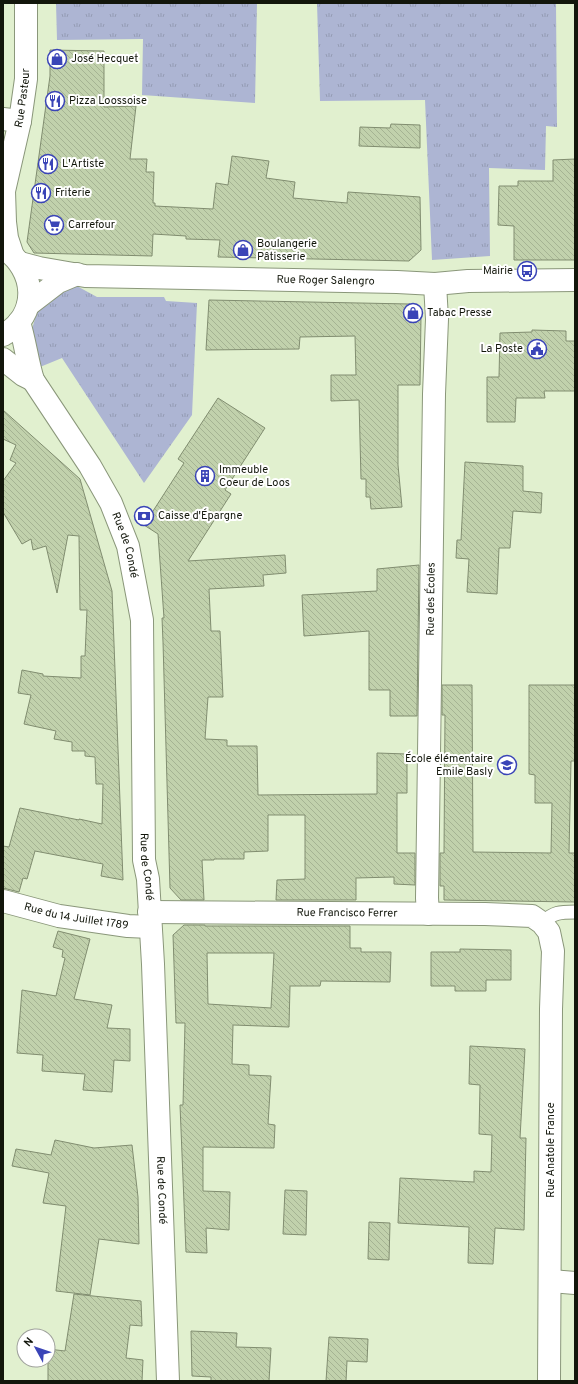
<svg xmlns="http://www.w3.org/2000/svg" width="578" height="1384" viewBox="0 0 578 1384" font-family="Overpass,sans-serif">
<defs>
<pattern id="grass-tufts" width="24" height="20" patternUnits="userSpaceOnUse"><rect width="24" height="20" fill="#adb5d3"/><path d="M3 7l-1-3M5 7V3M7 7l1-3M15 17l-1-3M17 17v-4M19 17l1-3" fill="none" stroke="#949bb4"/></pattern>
<pattern id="building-back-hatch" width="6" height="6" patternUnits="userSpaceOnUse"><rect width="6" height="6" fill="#c1d1ac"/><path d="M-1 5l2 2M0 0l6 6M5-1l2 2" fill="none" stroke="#a5b393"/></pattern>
</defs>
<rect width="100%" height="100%" fill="#e1f0cf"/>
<g fill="url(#grass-tufts)">
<path d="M 56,3 L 257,3 L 255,103 L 142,95 L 143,39 L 57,40 Z"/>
<path d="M 317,3 L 556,3 L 557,127 L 546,126 L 545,170 L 489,168 L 490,256 L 432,260 L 425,100 L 320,101 Z"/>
<path d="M 75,285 L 97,297 L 164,297 L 166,301 L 197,303 L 192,415 L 144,483 L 62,358 L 40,367 L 32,349 L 32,329 L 37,312 L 50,297 Z"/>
</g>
<g fill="url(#building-back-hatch)" stroke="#818d70" fill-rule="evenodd">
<path d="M 50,50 L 104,51 L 104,107 L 136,106 L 130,159 L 147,159 L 146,172 L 154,172 L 153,203 L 155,203 L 155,206 L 213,209 L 216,183 L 228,185 L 232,156 L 269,161 L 266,178 L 295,182 L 293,198 L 347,203 L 348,192 L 420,197 L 421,250 L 409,261 L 218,257 L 220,240 L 186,239 L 186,236 L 153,234 L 152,256 L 34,253 L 27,242 L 50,76 Z"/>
<path d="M 391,124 L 420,125 L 420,148 L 359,146 L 360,127 L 390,128 Z"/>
<path d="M 575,159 L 575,260 L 514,260 L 514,226 L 498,225 L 499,186 L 518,186 L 518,181 L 553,181 L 553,160 Z"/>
<path d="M 209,300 L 410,304 L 421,316 L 420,385 L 398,385 L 398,465 L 402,507 L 371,509 L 370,497 L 366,497 L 366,479 L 361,479 L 359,400 L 331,401 L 331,375 L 356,375 L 355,336 L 300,337 L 299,349 L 206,350 Z"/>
<path d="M 532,330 L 566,331 L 566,341 L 575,341 L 575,391 L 544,391 L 545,398 L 516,398 L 515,422 L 487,422 L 487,377 L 499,377 L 500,333 L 532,332 Z"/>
<path d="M 218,398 L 265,428 L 225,490 L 231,494 L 188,561 L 285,555 L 286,573 L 263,575 L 264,586 L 209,589 L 211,631 L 220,631 L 223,697 L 208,697 L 205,739 L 227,740 L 227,746 L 257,746 L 258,795 L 377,794 L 377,753 L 407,754 L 407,793 L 397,793 L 397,853 L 415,853 L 415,885 L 394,884 L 394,877 L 356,878 L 356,900 L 276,900 L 277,880 L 305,879 L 305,815 L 268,815 L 268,851 L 244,852 L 244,859 L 214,859 L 214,860 L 202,860 L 204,900 L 181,900 L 170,888 L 163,642 L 162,618 L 164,618 L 158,534 L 144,525 L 184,463 L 178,459 Z"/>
<path d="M 3,410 L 80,479 L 112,591 L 123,880 L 101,876 L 103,864 L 35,851 L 27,879 L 23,878 L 19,892 L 3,888 L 3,846 L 9,847 L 20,808 L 79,820 L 79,819 L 102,824 L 103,784 L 96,784 L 95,757 L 85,756 L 85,751 L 72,751 L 72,742 L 54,739 L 56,731 L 24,724 L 31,695 L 18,693 L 22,670 L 43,674 L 43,676 L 81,678 L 81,656 L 85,656 L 87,610 L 80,610 L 79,536 L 68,535 L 57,593 L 46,546 L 33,550 L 31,539 L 22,544 L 3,512 L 3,481 L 16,463 L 10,460 L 16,445 L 3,439 Z"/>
<path d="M 465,462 L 523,466 L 523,491 L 542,493 L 541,513 L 513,511 L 510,548 L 499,548 L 497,594 L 467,592 L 469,559 L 456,558 L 457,540 L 461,540 Z"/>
<path d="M 419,565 L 417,716 L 390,716 L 390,690 L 369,690 L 369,631 L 304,636 L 302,595 L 377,591 L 377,569 Z"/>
<path d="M 442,685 L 472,685 L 473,852 L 551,853 L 552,803 L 535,803 L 535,775 L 529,774 L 529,685 L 575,685 L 575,761 L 571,761 L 569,853 L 575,853 L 575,902 L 444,900 L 444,886 L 440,886 L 440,853 L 444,853 L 445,715 L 442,715 Z"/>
<path d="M 184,925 L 205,925 L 205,926 L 350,926 L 350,948 L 361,948 L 361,952 L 391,952 L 390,982 L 321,981 L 320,986 L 290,986 L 289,1027 L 233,1025 L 232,1064 L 249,1065 L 249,1075 L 271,1076 L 268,1124 L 275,1125 L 274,1148 L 203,1147 L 203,1191 L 230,1192 L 229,1230 L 206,1228 L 207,1253 L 186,1252 L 180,1105 L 183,1105 L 185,1023 L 176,1023 L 173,935 ZM 207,953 L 274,953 L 271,1008 L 208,1004 Z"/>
<path d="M 58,931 L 90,939 L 74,999 L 112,1005 L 107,1028 L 130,1029 L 130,1061 L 114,1060 L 112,1092 L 83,1090 L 85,1074 L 42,1071 L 43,1055 L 17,1053 L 22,990 L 56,996 L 65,958 L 62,957 L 63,950 L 53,947 Z"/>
<path d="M 460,949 L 511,950 L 511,980 L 486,980 L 486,991 L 455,991 L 455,986 L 431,986 L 431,952 L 460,952 Z"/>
<path d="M 470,1046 L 525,1049 L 520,1138 L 526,1138 L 524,1230 L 495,1228 L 493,1264 L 468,1263 L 469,1227 L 398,1223 L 400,1178 L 474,1182 L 474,1171 L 491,1172 L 492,1135 L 479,1134 L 480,1085 L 469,1084 Z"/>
<path d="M 55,1140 L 94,1148 L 132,1145 L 138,1197 L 139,1244 L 99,1239 L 90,1295 L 56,1291 L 66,1206 L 43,1203 L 49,1173 L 12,1166 L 16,1149 L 51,1155 Z"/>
<path d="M 285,1190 L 307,1191 L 306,1235 L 283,1234 Z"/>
<path d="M 369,1222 L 390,1223 L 389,1260 L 368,1259 Z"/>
<path d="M 74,1294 L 141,1301 L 142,1326 L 130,1325 L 126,1358 L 143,1360 L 142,1381 L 48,1381 L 48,1349 L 65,1351 Z"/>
<path d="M 191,1331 L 237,1333 L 236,1347 L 271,1348 L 269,1381 L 211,1381 L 211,1377 L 192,1376 Z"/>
<path d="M 329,1337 L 368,1339 L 367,1362 L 347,1361 L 346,1381 L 326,1381 Z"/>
</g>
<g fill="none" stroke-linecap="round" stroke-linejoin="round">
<g stroke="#8a977a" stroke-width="15">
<path id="service" d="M 542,923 C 554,912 560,912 575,912"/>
</g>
<g stroke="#8a977a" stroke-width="24">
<g id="minor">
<path d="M 3,119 L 20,121"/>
<path id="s1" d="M 20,263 L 39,268 L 85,276 L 397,282 L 435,284 L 468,281 L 575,280"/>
<path d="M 28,305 L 58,282 L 77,274"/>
<path id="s2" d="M 3,901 L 59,916 L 128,926 L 150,927"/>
<path id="s3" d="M 149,912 L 485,914 L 532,916 L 542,923 L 549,932 L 553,951 L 551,1009 L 549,1381"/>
<path id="s4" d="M 428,914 L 427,898 L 434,394 L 437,319 L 435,284"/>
<path d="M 551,1281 L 575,1283"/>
</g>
</g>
<g stroke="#8a977a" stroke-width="24">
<g id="secondary">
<path d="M 3,248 C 36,269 40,315 3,335"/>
<path id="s5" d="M 12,253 L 7,238 L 5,222 L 4,191 L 20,121 L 26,79 L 26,3"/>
<path id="s6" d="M 19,322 C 25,341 27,361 33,380 L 90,466 L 111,503 L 128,546 L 142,620 L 144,860 L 148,879 L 153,964 L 168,1381"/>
<path d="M 3,359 L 23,375 L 33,380"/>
</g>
</g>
<use href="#service" stroke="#fff" stroke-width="13"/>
<use href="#minor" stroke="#fff" stroke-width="22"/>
<use href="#secondary" stroke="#fff" stroke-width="22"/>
</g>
<defs>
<g id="shop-ring" transform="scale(1)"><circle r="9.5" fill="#fff" stroke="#3a44b7" stroke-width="1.5"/><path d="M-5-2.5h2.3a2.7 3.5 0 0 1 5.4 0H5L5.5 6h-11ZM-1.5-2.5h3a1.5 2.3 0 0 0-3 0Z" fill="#3a44b7"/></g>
<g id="restaurant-ring" transform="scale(1)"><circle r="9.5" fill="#fff" stroke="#3a44b7" stroke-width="1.5"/><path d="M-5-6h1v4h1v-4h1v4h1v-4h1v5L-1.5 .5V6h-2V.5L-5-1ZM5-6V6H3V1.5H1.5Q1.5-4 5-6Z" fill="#3a44b7"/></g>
<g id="supermarket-ring" transform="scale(1)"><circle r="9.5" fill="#fff" stroke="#3a44b7" stroke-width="1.5"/><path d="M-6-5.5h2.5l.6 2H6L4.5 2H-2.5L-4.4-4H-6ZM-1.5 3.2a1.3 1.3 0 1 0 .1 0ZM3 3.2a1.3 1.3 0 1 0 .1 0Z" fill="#3a44b7"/></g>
<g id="bus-ring" transform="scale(1)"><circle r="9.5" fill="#fff" stroke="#3a44b7" stroke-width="1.5"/><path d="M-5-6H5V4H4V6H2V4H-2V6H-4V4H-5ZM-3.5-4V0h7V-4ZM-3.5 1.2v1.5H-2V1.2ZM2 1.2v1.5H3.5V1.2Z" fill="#3a44b7"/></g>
<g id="civic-ring" transform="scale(1)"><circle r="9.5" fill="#fff" stroke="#3a44b7" stroke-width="1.5"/><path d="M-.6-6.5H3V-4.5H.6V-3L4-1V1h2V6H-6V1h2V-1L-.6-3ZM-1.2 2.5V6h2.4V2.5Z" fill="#3a44b7"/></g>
<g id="building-ring" transform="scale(1)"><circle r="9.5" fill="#fff" stroke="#3a44b7" stroke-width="1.5"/><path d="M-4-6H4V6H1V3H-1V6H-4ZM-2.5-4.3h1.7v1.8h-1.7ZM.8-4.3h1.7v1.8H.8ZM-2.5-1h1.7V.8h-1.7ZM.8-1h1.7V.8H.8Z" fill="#3a44b7"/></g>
<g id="bank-ring" transform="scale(1)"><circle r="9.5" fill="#fff" stroke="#3a44b7" stroke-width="1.5"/><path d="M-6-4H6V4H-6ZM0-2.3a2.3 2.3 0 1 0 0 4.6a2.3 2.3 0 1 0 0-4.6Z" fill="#3a44b7"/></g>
<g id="school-ring" transform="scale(1)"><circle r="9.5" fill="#fff" stroke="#3a44b7" stroke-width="1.5"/><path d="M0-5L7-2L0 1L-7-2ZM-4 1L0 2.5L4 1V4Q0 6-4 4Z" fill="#3a44b7"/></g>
</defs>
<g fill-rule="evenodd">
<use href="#shop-ring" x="57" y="59"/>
<use href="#restaurant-ring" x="55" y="101"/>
<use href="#restaurant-ring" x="48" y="164"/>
<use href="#restaurant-ring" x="41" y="193"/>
<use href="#supermarket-ring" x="54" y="225"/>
<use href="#shop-ring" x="243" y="250"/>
<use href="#bus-ring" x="527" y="271"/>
<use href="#shop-ring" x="413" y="313"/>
<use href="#civic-ring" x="537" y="349"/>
<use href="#building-ring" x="205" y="476"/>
<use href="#bank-ring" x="144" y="516"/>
<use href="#school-ring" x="507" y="765"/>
</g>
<g text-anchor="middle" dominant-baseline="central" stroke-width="4" stroke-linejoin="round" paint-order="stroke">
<g font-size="11" fill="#12160b" stroke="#fff" text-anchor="start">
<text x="71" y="59">José Hecquet</text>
<text x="69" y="101">Pizza Loossoise</text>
<text x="62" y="164">L'Artiste</text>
<text x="55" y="193">Friterie</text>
<text x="68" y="225">Carrefour</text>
<text x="257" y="244">Boulangerie<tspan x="257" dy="13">Pâtisserie</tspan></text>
<text x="513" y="271" text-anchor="end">Mairie</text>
<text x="427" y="313">Tabac Presse</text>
<text x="523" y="349" text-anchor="end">La Poste</text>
<text x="219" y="470">Immeuble<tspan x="219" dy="13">Coeur de Loos</tspan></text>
<text x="158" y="516">Caisse d'Épargne</text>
<text x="493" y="759" text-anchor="end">École élémentaire<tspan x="493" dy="13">Emile Basly</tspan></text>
</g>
<g font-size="11" fill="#12160b" stroke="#fff">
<text stroke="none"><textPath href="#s5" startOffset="158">Rue Pasteur</textPath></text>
<text stroke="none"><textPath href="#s1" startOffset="307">Rue Roger Salengro</textPath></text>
<text stroke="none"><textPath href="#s6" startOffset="250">Rue de Condé</textPath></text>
<text stroke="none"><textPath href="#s4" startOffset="315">Rue des Écoles</textPath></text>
<text stroke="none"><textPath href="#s6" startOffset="574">Rue de Condé</textPath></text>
<text stroke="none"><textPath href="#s3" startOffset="198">Rue Francisco Ferrer</textPath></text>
<text stroke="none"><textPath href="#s2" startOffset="75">Rue du 14 Juillet 1789</textPath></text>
<text transform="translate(551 1150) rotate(-90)">Rue Anatole France</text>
<text stroke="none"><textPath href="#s6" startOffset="898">Rue de Condé</textPath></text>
</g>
</g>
<rect width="578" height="1384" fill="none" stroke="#12160b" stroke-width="8"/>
<g transform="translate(36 1348) rotate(310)"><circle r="19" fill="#ffffff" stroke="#a0a29d"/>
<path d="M0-3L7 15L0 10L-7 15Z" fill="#3a44b7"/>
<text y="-6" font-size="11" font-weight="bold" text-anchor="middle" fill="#12160b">N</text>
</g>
</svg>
